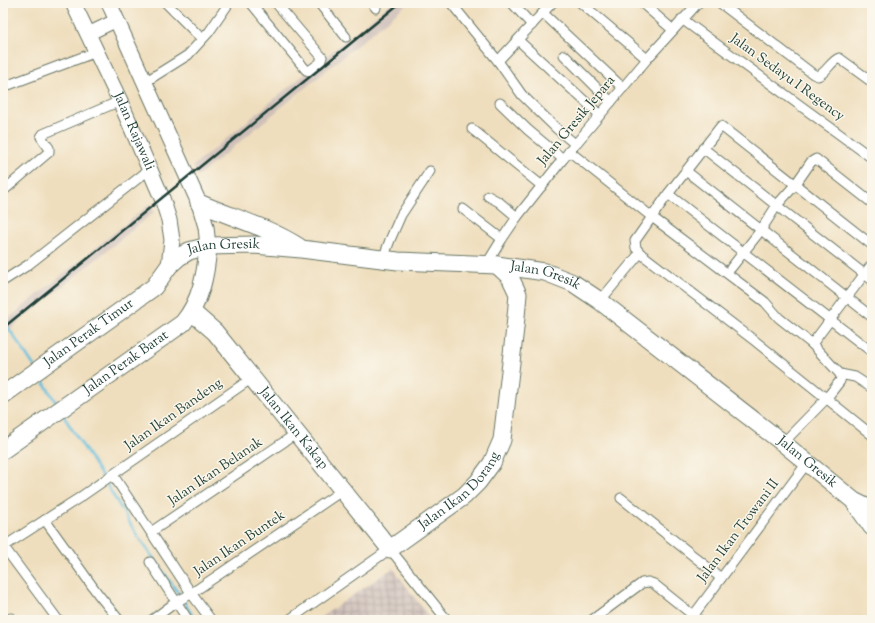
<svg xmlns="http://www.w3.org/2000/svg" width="875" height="623" viewBox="0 0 875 623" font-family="'Sorts Mill Goudy',serif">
<defs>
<pattern id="industrial-grid" width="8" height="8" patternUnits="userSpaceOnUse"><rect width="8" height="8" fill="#cfc0ba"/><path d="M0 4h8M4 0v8" fill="none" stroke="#a79d98"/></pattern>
</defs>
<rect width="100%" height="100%" fill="#fbf7ec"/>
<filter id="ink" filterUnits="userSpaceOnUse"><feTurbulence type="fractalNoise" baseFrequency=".025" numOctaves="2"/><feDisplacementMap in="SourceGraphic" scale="8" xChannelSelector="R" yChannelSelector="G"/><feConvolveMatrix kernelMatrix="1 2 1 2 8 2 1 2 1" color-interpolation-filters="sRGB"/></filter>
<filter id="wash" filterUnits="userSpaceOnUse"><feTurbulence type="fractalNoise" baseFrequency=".012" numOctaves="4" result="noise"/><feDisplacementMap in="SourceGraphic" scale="16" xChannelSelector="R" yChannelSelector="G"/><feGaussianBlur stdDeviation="0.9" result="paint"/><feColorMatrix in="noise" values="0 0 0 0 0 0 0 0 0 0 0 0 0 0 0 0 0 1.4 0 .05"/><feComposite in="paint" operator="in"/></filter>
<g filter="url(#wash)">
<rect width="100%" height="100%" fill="#efdebd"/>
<path fill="url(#industrial-grid)" d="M 393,568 L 431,620 L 323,620 L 321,617 Z"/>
<g fill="#cfc0ba">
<path d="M 391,3 L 408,3 L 197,177 L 193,166 Z"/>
<path d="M 151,203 L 154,212 L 3,335 L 3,323 Z"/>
</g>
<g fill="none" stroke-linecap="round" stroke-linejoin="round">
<g stroke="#60bede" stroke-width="2.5">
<path d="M 3,320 L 34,366"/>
<path d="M 40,376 L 57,404"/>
<path d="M 63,415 L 103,478"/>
<path d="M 106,483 L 137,535 L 182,598 L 195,620"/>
</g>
</g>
</g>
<g filter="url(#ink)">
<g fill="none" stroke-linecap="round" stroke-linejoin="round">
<g stroke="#687564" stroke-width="11">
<g id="street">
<path d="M 166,3 L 202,39"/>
<path d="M 251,3 L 306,70 L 309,71 L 320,63 L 322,57 L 276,3"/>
<path d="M 319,3 L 346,37"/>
<path d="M 372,3 L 376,8"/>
<path d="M 451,3 L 498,61 L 522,95 L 557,129 L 575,144"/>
<path d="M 512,3 L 532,25"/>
<path d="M 581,3 L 647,59"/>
<path d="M 642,3 L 673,30"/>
<path d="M 720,3 L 813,74 L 818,76 C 827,72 830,62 839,58 L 872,82"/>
<path d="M 543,13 L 623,88"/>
<path d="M 682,19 L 872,158"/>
<path d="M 518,40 L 600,115"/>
<path d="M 564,55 L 611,102"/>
<path d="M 498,61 L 552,3"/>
<path d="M 145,82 L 188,55 L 209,32 L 229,3"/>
<path d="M 3,87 L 96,52"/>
<path d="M 500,103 L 528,130 L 563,159"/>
<path d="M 472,129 L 542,186"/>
<path d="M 703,148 L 872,280"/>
<path d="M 569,151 L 652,217 L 765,302 L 779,318 L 812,344"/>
<path d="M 686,171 L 872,317"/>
<path d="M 3,191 L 49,152 L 49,148 L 41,137 L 43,134 L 120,101"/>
<path d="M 668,194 L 872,352"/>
<path d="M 488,196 L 499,202 L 517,217"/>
<path d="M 463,209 L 502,239"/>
<path d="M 640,253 L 755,341 L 872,435"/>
<path d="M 383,259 L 390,240 L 401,215 L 430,171"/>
<path d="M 486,265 L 502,239 L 517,217 L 563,159 L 647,59 L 698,3"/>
<path d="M 731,268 L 761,230 L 777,205 L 795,185 L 811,162 L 816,159 L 872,203"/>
<path d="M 3,281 L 28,265 L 150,169"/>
<path d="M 600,301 L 640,253 L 636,248 L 635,241 L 668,194 L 721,126 L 872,245"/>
<path d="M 840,374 L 855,377 L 872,388"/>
<path d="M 783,443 L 826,399 L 840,381 L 841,377 L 840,374 L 812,344 L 872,264"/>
<path d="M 113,475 L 191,593 L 211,620"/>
<path d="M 621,498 L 721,578"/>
<path d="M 45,520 L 98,594 L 119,620"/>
<path d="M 151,532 L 297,433"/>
<path d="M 3,547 L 79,498 L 252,378"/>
<path d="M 4,547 L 58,620"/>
<path d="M 150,562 L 188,620"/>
<path d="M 693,616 L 807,463"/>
<path d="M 9,620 L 11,618"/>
<path d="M 152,620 L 176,602 L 189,595 L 343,490"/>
<path d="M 289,620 L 390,549 L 447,620"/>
<path d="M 592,620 L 642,583 L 648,582 L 654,584 L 699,620"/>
</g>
</g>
<g stroke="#687564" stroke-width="15">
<path id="secondary" d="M 88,34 L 117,20"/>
</g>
<g stroke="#687564" stroke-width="17">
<g id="primary">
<path id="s1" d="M 73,3 L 120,101 L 162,198 L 169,220 L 172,240 L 169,266"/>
<path d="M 109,3 L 199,203 L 206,227 L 208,246"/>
</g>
</g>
<g stroke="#687564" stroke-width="19">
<g id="highway">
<path d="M 199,203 C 233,218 268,227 299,247"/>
<path id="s2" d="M 192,312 L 215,332 L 390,549 L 464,496 L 478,482 L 492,463 L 502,440 L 515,328 L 518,294 L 510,277 L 497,265"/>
<path id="s3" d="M 3,395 L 154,287 L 169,266 L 179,257 L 189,251 L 208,246 L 254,245 L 301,249 L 398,261 L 497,265 L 545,272 L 573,283 L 600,301 L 783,443 L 854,501 L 872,510"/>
<path id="s4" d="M 3,450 L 183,323 C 201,301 206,274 208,246"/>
<path d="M 855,503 L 872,527"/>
</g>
</g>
<use href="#street" stroke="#fff" stroke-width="9"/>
<use href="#secondary" stroke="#fff" stroke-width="13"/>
<use href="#primary" stroke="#fff" stroke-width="15"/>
<use href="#highway" stroke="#fff" stroke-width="17"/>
<path stroke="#1f3d34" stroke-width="2.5" d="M 3,328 L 400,3"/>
</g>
</g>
<g text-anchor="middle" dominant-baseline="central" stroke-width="3" stroke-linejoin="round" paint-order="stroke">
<g font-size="14" fill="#1f3d34" stroke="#fbf7ec">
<text transform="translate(787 78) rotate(36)">Jalan Sedayu I Regency</text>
<text transform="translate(577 121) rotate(-50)">Jalan Gresik Jepara</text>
<text stroke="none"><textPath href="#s1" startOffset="142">Jalan Rajawali</textPath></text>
<text stroke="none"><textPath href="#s3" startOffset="272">Jalan Gresik</textPath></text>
<text stroke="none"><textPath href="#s3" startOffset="596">Jalan Gresik</textPath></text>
<text stroke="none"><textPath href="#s3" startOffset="106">Jalan Perak Timur</textPath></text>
<text stroke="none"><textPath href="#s4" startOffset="151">Jalan Perak Barat</textPath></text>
<text transform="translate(174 415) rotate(-35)">Jalan Ikan Bandeng</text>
<text stroke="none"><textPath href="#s2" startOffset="155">Jalan Ikan Kakap</textPath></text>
<text stroke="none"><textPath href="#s3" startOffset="920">Jalan Gresik</textPath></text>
<text transform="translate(216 472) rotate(-34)">Jalan Ikan Belanak</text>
<text stroke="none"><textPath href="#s2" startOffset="401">Jalan Ikan Dorang</textPath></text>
<text transform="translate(739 531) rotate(-53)">Jalan Ikan Trowani II</text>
<text transform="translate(240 544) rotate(-34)">Jalan Ikan Buntek</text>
</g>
</g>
<rect width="875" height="623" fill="none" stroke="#fbf7ec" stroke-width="16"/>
</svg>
